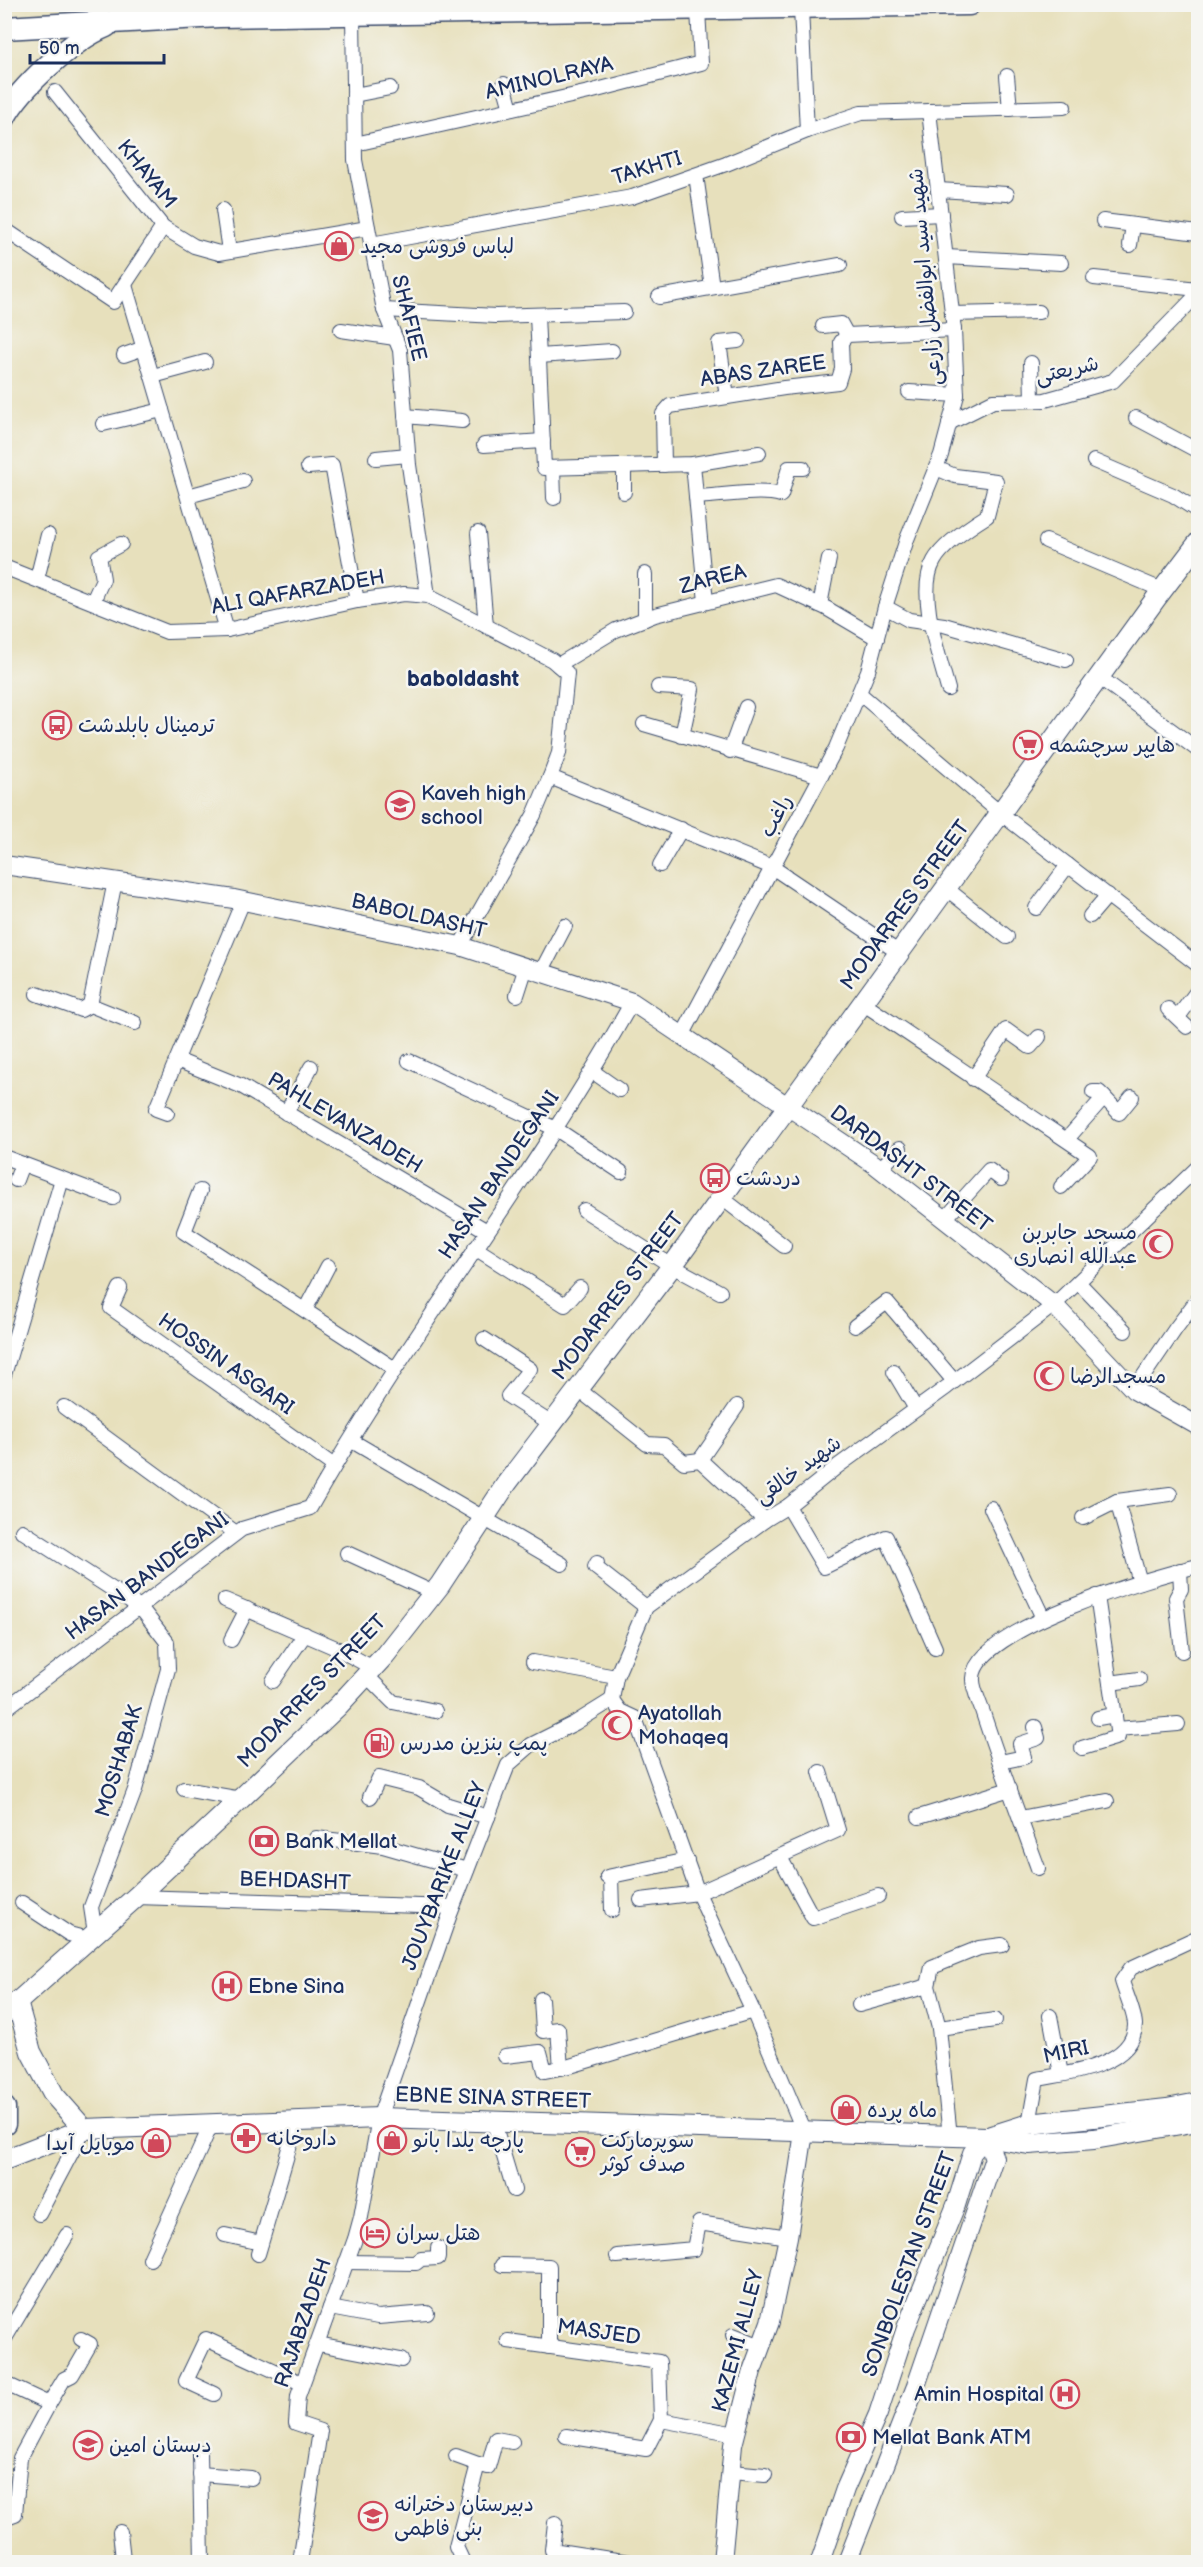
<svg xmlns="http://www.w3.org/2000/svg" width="1203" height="2567" viewBox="0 0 1203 2567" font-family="'Balsamiq Sans','Playpen Sans Arabic',sans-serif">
<rect width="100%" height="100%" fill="#f6f6f2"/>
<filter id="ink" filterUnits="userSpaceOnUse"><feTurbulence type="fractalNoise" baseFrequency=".0167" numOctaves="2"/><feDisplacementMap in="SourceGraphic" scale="12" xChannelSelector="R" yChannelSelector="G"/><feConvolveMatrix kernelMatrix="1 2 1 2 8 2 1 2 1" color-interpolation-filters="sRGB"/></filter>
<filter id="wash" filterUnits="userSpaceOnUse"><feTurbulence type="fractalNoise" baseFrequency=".008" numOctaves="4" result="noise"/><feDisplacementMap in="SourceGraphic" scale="24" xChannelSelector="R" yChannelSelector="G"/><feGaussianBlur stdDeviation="1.35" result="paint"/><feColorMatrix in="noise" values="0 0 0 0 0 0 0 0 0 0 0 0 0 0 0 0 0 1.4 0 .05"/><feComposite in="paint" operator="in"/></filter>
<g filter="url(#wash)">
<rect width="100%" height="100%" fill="#e7e0bc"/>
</g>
<g filter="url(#ink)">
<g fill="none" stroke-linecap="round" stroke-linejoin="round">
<g stroke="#3a4a6c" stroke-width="16">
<g id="minor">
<path d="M 353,14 L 355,160 L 384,310 L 400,350 L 409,465 L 428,596"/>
<path d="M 1007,76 L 1010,109"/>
<path d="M 504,84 L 511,109"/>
<path d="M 55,92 L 163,227 L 194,246 L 219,253 L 368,228"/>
<path d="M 354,95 L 390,88"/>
<path d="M 807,131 L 861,113 L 1064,107"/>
<path d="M 355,144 L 589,92 L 701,63 L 698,10"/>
<path d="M 696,175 L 712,287"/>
<path d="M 938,190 L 1007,194"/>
<path d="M 223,210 L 229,251"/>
<path d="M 902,216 L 941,214"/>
<path d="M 1103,221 L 1198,233"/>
<path d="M 4,229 L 113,302 L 163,227"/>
<path d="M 371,244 L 632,197 L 726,164 L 807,131 L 801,9"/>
<path d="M 1130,245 L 1133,225"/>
<path d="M 946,257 L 1061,263"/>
<path d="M 1094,278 L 1198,289"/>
<path d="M 125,285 L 227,630"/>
<path d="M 659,297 L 840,265"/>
<path d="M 384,310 L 496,316 L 624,312"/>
<path d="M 952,314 L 1039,312"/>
<path d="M 537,315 L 544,468 L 693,464 L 759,453"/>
<path d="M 823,326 L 841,324 L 847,335"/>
<path d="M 341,330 L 395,338"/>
<path d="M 124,355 L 144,348"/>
<path d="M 539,356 L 612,351"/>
<path d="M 1031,363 L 1032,400"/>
<path d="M 153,376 L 205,362"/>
<path d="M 909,392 L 957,395"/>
<path d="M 727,397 L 719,343 L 738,341"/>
<path d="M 405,416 L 462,421"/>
<path d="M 1136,418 L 1198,451"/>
<path d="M 949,423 L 993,401 L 1045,400 L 1113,381 L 1198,294"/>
<path d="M 103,424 L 162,410"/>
<path d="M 484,445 L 543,441"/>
<path d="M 376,458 L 408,455"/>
<path d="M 1094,461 L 1173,495 L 1198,511"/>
<path d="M 693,464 L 706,602"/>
<path d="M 664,465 L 663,414 L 670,406 L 784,388 L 838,382 L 842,369 L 841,342 L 847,335 L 954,330"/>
<path d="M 624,466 L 624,492"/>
<path d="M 308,467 L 332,465 L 357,601"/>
<path d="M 553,468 L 554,498"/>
<path d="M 936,468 L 955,476 L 996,481 L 987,516 C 971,526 943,544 934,561 C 916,592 939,655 948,689"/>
<path d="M 188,496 L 243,481"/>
<path d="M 696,497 C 720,496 761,489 781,495 L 789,468 L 803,468"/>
<path d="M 478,533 L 486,626"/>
<path d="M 1046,541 L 1162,590"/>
<path d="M 4,567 L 167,632 L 227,630 L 357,601 L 404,594 L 428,596 L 552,660 L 567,673 L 559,753 L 550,777 L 534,815 L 460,946"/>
<path d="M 37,579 L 48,535"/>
<path d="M 93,601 L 103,579 L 99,556 L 121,544"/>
<path d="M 820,605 L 829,559"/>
<path d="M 885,607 L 909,620 L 944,625 L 1066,660"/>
<path d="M 645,619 L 645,574"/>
<path d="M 558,665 L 616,630 L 655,615 L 776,585 L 826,608 L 877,638"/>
<path d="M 1099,677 L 1198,750"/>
<path d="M 658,687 L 692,689 L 682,736"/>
<path d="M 859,693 L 1000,813 L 1198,965"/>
<path d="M 644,724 L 821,776"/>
<path d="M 730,751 L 746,707"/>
<path d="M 550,777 L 772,867 L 901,954"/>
<path d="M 660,865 L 681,829"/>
<path d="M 947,889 L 1007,937"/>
<path d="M 1036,908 L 1068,865"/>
<path d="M 1090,916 L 1108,895"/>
<path d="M 541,972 L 565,926"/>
<path d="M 37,994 L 81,1010 L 90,1005 L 135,1023"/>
<path d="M 517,995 L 526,967"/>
<path d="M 864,1004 L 1090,1156 L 1061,1187"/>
<path d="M 90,1005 L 115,881"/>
<path d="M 1168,1009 L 1187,1027"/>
<path d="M 1178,1017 L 1198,990"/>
<path d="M 682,1036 L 836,748 L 868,671 L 885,607 L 907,539 L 941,455 L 957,395 L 954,330 L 929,111"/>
<path d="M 177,1060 L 241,1086 L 487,1231"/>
<path d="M 409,1061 L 556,1129 L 621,1172"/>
<path d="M 592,1071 L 619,1090"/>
<path d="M 973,1079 L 1006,1030 L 1030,1047 L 1039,1037"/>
<path d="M 1104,1097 L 1119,1113 L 1132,1097"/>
<path d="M 167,1113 L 156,1109 L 243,901"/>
<path d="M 286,1113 L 311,1067"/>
<path d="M 1067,1139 L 1104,1097 L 1099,1092 L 1093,1092"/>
<path d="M 4,1157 L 113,1198"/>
<path d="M 880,1169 L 900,1148"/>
<path d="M 16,1180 L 22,1164"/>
<path d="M 200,1191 L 184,1232 L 395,1369"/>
<path d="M 722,1198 L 784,1246"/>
<path d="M 584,1210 L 672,1266 L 720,1292"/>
<path d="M 944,1220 L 989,1170 L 1001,1179"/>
<path d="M 475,1248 L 565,1305 L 580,1288"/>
<path d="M 1078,1282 L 1125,1331"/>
<path d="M 120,1288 L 111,1308 L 334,1466"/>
<path d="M 305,1310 L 328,1266"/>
<path d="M 855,1326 L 887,1302 L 954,1381"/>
<path d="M 484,1339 L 530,1369 L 508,1396 L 552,1424"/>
<path d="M 894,1372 L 916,1409"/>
<path d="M 4,1375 L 62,1179"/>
<path d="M 578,1389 L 647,1444 L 664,1445 L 684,1462 L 700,1460 L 765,1520"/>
<path d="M 1134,1390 L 1176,1328 L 1198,1299"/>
<path d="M 64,1407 L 236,1533"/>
<path d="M 352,1441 L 562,1564"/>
<path d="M 700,1460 L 737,1406"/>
<path d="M 1117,1501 L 1140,1582"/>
<path d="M 788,1506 L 824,1567 L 886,1537 L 935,1648"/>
<path d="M 991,1508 L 1043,1618"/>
<path d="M 1083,1518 L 1117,1501 L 1170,1494"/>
<path d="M 22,1531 L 140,1607 L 167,1642 L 168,1669 L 135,1790 L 91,1907 L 95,1933"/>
<path d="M 347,1553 L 434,1593"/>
<path d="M 597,1563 L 595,1567 L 646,1607"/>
<path d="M 1180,1570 L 1181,1589 L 1176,1598 L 1182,1651"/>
<path d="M 225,1600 L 336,1648 L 373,1668"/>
<path d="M 231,1640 L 247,1609"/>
<path d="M 533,1662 L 616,1677"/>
<path d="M 366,1675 L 393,1702 L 435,1711"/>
<path d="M 273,1681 L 305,1634"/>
<path d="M 1110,1683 L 1139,1679"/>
<path d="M 612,1700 L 616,1677 L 646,1607 L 765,1520 L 788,1506 L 838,1466 L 947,1387 L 1054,1305 L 1198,1167"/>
<path d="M 612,1700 L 620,1711 L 635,1718 L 698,1893 L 753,2011 L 804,2132"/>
<path d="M 4,1710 L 242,1529 L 310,1508 C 409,1334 534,1177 632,1002"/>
<path d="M 1098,1718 L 1115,1715"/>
<path d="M 1117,1729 L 1178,1724"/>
<path d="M 1082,1748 L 1118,1737 L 1097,1596"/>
<path d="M 1000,1762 L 1024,1757 L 1020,1744 L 1038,1738 L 1035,1727"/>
<path d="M 184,1789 L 241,1799"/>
<path d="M 370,1797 L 379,1778 L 419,1788 L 448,1805 L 488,1817"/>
<path d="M 919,1817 L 1010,1789"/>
<path d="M 1020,1818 L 1107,1801"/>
<path d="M 316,1838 L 383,1846 L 467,1870"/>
<path d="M 780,1857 L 813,1918 L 878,1896"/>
<path d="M 1038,1868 C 1019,1816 1000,1765 983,1713 C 980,1703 972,1688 973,1678 C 975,1628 1155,1576 1198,1566"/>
<path d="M 607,1877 L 687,1860"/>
<path d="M 611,1877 L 612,1910"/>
<path d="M 136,1897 L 452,1907"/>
<path d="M 641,1900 L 698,1893 L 838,1830 L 820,1772"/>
<path d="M 22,1903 L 69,1934 L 88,1939"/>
<path d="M 541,1999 L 543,2031 L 558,2029 L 561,2068"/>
<path d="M 859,2005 L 928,1986"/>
<path d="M 1050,2016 L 1061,2074"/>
<path d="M 939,2028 L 995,2020"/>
<path d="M 505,2056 L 540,2052 L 545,2071 L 570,2066 L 753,2011"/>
<path d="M 494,2123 L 514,2190"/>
<path d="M 1029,2124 L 1037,2079 C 1067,2074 1134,2066 1135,2025 C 1135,2014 1125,1992 1122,1981 L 1131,1968 L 1198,1937"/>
<path d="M 950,2137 L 939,2028 L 928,1986 L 932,1967 L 979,1948 L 1002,1945"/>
<path d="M 39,2214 L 84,2129"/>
<path d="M 225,2235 L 261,2243"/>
<path d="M 258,2254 L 297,2121"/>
<path d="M 617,2256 L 694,2249 L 699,2223 L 788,2237"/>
<path d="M 150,2259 L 211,2125"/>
<path d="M 346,2262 L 416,2263 L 421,2259 L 438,2258 L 438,2248"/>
<path d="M 502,2265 L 549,2266 L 549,2347"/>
<path d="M 330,2308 L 378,2317 L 427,2313"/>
<path d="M 733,2335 L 761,2346"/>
<path d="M 4,2340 L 67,2235"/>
<path d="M 508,2341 L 659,2362 L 661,2420 L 736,2434"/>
<path d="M 318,2344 L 401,2360"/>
<path d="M 4,2383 L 49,2404"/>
<path d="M 214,2394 L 186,2381 L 206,2339 L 301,2383"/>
<path d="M 566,2436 L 646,2449 L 661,2420"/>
<path d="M 200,2453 L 202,2562"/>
<path d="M 456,2456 L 478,2464"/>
<path d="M 731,2472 L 765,2475"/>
<path d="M 200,2474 L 251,2478"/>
<path d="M 4,2518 L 15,2514 L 20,2458 L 49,2404 L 64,2379 L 72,2375 L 90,2344 L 81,2339"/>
<path d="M 555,2523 L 552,2550 L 629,2562"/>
<path d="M 119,2562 L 123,2559 L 120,2532"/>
<path d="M 300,2562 L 320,2431 L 296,2423 L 298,2396 L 355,2239 L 361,2217 L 379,2118 L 449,1917 L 508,1765 L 531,1745 L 575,1723 L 612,1700"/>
<path d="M 463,2562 L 456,2547 L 478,2464 L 488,2467 L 496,2439 L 512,2442"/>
</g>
</g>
<g stroke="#3a4a6c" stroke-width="20">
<g id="tertiary">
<path d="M 4,865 L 234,899 L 460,946 L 632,1002 L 874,1164 L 1054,1305 L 1134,1390 L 1198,1426"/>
<path d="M 722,2562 L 733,2445 L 752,2371 L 770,2322 L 788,2237 L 804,2132"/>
<path d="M 820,2562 L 845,2489 L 878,2414 L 906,2328 L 956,2205 L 972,2153 L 986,2137 L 994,2158 L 916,2386 L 847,2562"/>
</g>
</g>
<g stroke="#3a4a6c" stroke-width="22">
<g id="secondary">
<path d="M 17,2002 L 31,2052 L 54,2095 L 84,2129"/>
<path d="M 4,2014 L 136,1897 L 231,1808 L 338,1706 L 385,1655 L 440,1585 L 507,1483 L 675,1262 L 1157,597 L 1198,543"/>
<path d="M 991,2136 L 1029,2124 L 1167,2109 L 1198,2103"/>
<path d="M 4,2160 L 84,2129 L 379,2118 L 986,2137 L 1029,2144 L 1094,2139 L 1198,2121"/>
</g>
</g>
<g stroke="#3a4a6c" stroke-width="25">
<g id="primary">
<path d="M 4,28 L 219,16 L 969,4"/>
<path d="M 4,118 C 20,87 74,39 106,26"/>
<path d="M 4,2108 L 4,2124"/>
</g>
</g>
<use href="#minor" stroke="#fff" stroke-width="14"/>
<use href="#tertiary" stroke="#fff" stroke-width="18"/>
<use href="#secondary" stroke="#fff" stroke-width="20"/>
<use href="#primary" stroke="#fff" stroke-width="22"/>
</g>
</g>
<defs>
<g id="shop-ring" transform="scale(1.5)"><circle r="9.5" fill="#f6f6f2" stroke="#d1495b" stroke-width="1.5"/><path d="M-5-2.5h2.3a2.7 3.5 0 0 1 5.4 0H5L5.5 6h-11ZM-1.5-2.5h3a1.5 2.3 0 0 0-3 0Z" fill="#d1495b"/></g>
<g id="bus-ring" transform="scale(1.5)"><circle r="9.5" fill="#f6f6f2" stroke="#d1495b" stroke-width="1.5"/><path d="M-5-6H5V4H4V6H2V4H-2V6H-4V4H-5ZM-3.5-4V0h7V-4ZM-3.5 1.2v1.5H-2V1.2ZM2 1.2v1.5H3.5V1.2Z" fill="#d1495b"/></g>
<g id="supermarket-ring" transform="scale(1.5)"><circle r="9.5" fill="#f6f6f2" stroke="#d1495b" stroke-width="1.5"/><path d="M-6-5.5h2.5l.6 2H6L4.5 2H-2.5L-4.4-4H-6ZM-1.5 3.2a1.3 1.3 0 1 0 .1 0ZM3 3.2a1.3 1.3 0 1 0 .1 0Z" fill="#d1495b"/></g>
<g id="school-ring" transform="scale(1.5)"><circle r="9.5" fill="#f6f6f2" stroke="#d1495b" stroke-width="1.5"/><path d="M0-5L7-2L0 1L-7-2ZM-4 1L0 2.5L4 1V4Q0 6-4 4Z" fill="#d1495b"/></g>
<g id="mosque-ring" transform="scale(1.5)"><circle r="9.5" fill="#f6f6f2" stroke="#d1495b" stroke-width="1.5"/><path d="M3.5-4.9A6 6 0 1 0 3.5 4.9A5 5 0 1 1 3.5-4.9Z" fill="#d1495b"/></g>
<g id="fuel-ring" transform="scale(1.5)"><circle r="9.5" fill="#f6f6f2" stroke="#d1495b" stroke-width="1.5"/><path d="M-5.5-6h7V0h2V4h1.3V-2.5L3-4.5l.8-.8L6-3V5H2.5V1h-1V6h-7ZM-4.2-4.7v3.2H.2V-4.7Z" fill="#d1495b"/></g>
<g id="bank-ring" transform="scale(1.5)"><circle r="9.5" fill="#f6f6f2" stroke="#d1495b" stroke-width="1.5"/><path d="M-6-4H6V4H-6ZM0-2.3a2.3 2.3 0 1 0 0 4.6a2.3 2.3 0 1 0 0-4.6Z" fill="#d1495b"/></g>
<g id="hospital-ring" transform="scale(1.5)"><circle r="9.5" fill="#f6f6f2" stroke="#d1495b" stroke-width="1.5"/><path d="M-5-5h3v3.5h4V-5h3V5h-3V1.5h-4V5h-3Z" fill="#d1495b"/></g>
<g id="pharmacy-ring" transform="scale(1.5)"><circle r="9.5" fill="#f6f6f2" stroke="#d1495b" stroke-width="1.5"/><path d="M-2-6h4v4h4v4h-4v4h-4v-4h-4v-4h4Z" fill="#d1495b"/></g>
<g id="hotel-ring" transform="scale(1.5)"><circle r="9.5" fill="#f6f6f2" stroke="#d1495b" stroke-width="1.5"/><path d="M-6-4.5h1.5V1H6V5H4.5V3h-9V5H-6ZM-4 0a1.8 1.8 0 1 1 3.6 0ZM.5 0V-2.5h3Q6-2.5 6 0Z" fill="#d1495b"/></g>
</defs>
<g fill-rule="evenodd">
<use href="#shop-ring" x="339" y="246"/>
<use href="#bus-ring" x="57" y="725"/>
<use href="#supermarket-ring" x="1028" y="745"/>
<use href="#school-ring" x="400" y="805"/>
<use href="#bus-ring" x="715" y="1178"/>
<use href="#mosque-ring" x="1158" y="1244"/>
<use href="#mosque-ring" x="1049" y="1376"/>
<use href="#mosque-ring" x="617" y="1725"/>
<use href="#fuel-ring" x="379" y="1743"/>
<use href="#bank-ring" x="264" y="1841"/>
<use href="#hospital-ring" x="227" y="1986"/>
<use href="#shop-ring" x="846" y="2110"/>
<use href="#pharmacy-ring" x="246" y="2138"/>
<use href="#shop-ring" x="392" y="2140"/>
<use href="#shop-ring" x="156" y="2143"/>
<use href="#supermarket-ring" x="580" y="2152"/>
<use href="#hotel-ring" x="375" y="2233"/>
<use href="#hospital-ring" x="1065" y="2394"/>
<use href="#bank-ring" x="851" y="2437"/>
<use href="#school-ring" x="88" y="2445"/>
<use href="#school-ring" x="373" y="2516"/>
</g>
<g text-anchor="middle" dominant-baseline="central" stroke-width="5" stroke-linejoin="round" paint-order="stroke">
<g font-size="21" fill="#1b2f5e" stroke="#f6f6f2">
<text transform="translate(549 78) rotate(-13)">AMINOLRAYA</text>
<text transform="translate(647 168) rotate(-17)">TAKHTI</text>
<text transform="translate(147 174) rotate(51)">KHAYAM</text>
<text transform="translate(925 277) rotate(-95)">شهید سید ابوالفضل زارعی</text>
<text transform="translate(409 318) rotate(76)">SHAFIEE</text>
<text transform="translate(1067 370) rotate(-13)">شریعتی</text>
<text transform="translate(763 371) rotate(-8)">ABAS ZAREE</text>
<text transform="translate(713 579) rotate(-14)">ZAREA</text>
<text transform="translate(298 592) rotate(-10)">ALI QAFARZADEH</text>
<text transform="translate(776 816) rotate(-62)">راغب</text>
<text transform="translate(905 905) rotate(-54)">MODARRES STREET</text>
<text transform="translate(419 916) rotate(13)">BABOLDASHT</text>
<text transform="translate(345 1123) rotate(31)">PAHLEVANZADEH</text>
<text transform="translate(911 1169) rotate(37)">DARDASHT STREET</text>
<text transform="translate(499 1175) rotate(-56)">HASAN BANDEGANI</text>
<text transform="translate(618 1296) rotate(-53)">MODARRES STREET</text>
<text transform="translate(226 1364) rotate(35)">HOSSIN ASGARI</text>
<text transform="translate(798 1470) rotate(-36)">شهید خالقی</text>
<text transform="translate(147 1576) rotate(-37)">HASAN BANDEGANI</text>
<text transform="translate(312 1691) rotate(-46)">MODARRES STREET</text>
<text transform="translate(119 1761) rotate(-73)">MOSHABAK</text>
<text transform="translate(444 1876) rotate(-69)">JOUYBARIKE ALLEY</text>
<text transform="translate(295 1881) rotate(2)">BEHDASHT</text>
<text transform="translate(1066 2052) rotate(-12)">MIRI</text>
<text transform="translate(493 2098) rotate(2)">EBNE SINA STREET</text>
<text transform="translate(909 2264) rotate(-70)">SONBOLESTAN STREET</text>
<text transform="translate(303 2323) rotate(-71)">RAJABZADEH</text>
<text transform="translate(599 2332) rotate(8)">MASJED</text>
<text transform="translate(738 2341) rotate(-75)">KAZEMI ALLEY</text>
</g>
<g font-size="21" fill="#1b2f5e" stroke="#f6f6f2" text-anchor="start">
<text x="360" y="246">لباس فروشی مجید</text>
<text x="78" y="725">ترمینال بابلدشت</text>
<text x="1049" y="745">هایپر سرچشمه</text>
<text x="421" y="793">Kaveh high<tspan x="421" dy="24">school</tspan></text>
<text x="736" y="1178">دردشت</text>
<text x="1137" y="1232" text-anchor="end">مسجد جابربن<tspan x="1137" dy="24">عبدالله انصاری</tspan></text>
<text x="1070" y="1376">مسجدالرضا</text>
<text x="638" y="1713">Ayatollah<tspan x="638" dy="24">Mohaqeq</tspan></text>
<text x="400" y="1743">پمپ بنزین مدرس</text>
<text x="285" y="1841">Bank Mellat</text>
<text x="248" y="1986">Ebne Sina</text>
<text x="867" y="2110">ماه پرده</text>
<text x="267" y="2138">داروخانه</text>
<text x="413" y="2140">پارچه یلدا بانو</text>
<text x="601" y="2140">سوپرمارکت<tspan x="601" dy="24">صدف کوثر</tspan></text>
<text x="135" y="2143" text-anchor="end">موبایل آیدا</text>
<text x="396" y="2233">هتل سران</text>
<text x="1044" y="2394" text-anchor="end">Amin Hospital</text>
<text x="872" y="2437">Mellat Bank ATM</text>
<text x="109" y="2445">دبستان امین</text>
<text x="394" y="2504">دبیرستان دخترانه<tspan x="394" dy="24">بنی فاطمی</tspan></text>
</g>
<g font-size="22" font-weight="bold" fill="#1b2f5e" stroke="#f6f6f2">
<text x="463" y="679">baboldasht</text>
</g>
</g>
<rect width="1203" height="2567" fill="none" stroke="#f6f6f2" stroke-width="24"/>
<path d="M30 54v9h134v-9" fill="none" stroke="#1b2f5e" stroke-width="3"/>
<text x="39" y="54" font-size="18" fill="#1b2f5e" stroke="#f6f6f2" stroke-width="4.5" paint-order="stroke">50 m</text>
</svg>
